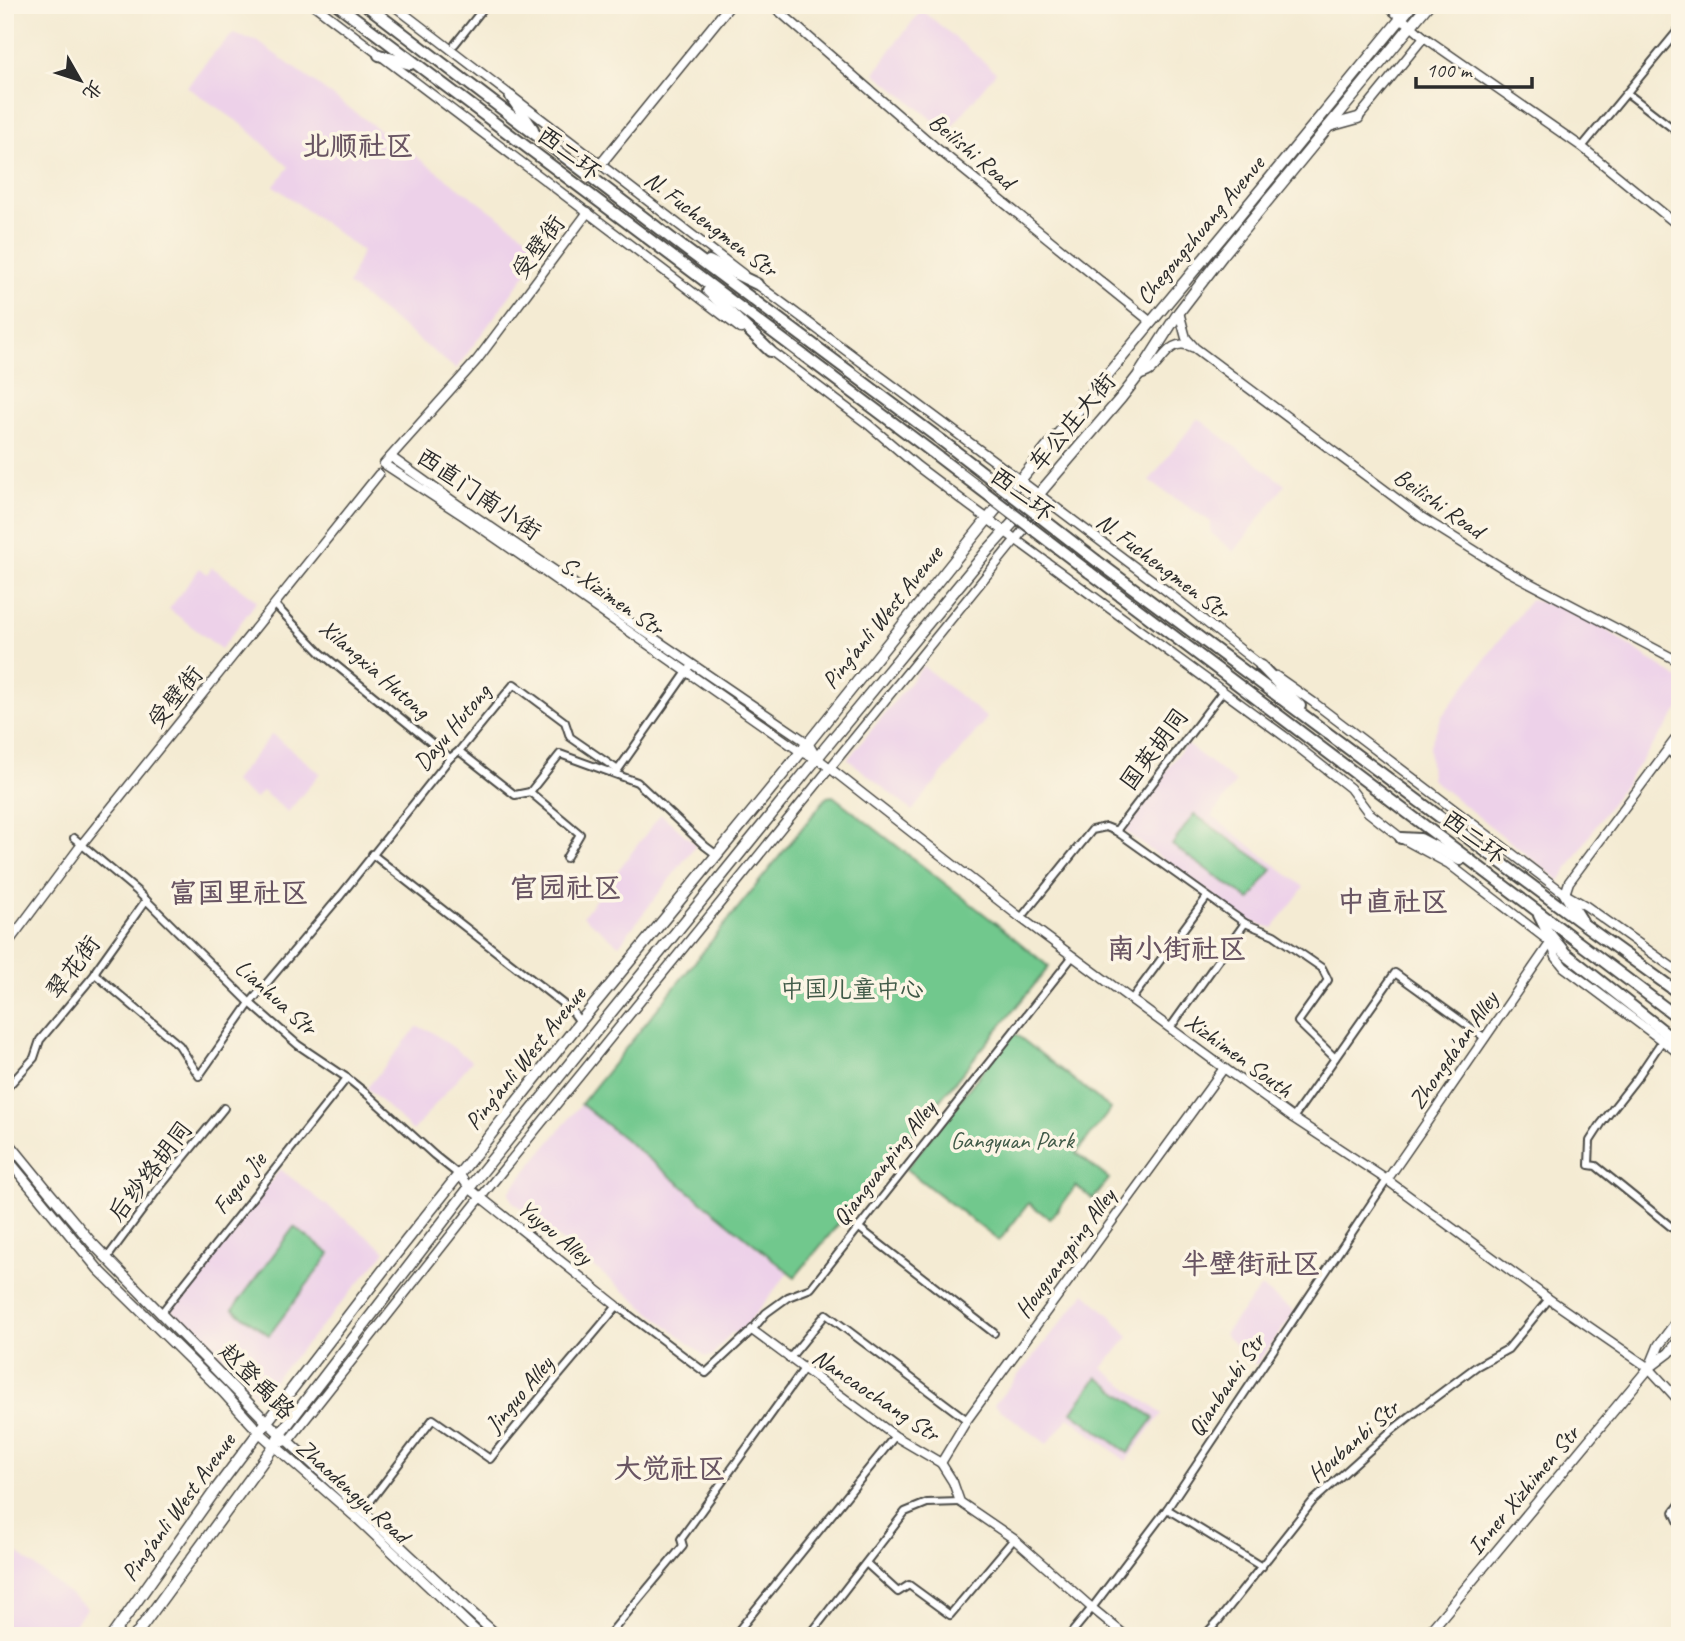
<svg xmlns="http://www.w3.org/2000/svg" width="1685" height="1641" viewBox="0 0 1685 1641" font-family="Caveat,'LXGW WenKai TC',sans-serif">
<rect width="100%" height="100%" fill="#fcf5e5"/>
<filter id="ink" filterUnits="userSpaceOnUse"><feTurbulence type="fractalNoise" baseFrequency=".0143" numOctaves="2"/><feDisplacementMap in="SourceGraphic" scale="14" xChannelSelector="R" yChannelSelector="G"/><feConvolveMatrix kernelMatrix="1 2 1 2 8 2 1 2 1" color-interpolation-filters="sRGB"/></filter>
<filter id="wash" filterUnits="userSpaceOnUse"><feTurbulence type="fractalNoise" baseFrequency=".00686" numOctaves="4" result="noise"/><feDisplacementMap in="SourceGraphic" scale="28" xChannelSelector="R" yChannelSelector="G"/><feGaussianBlur stdDeviation="1.57" result="paint"/><feColorMatrix in="noise" values="0 0 0 0 0 0 0 0 0 0 0 0 0 0 0 0 0 1.4 0 .05"/><feComposite in="paint" operator="in"/></filter>
<g filter="url(#wash)">
<rect width="100%" height="100%" fill="#f4ebd3"/>
<g fill="#edd1e9">
<path d="M 922,10 L 996,72 L 948,132 L 875,73 L 894,45 Z"/>
<path d="M 233,34 L 257,41 L 544,249 L 456,369 L 348,285 L 362,251 L 274,186 L 289,167 L 243,125 L 187,87 L 213,54 Z"/>
<path d="M 1198,418 L 1285,485 L 1234,552 L 1211,533 L 1211,522 L 1149,481 Z"/>
<path d="M 212,567 L 257,601 L 221,649 L 169,609 L 200,568 L 207,574 Z"/>
<path d="M 1530,600 L 1559,606 L 1603,628 L 1680,680 L 1680,708 L 1611,803 L 1560,881 L 1431,779 L 1429,747 L 1442,716 Z"/>
<path d="M 923,666 L 987,718 L 912,811 L 848,759 Z"/>
<path d="M 272,734 L 320,773 L 288,812 L 262,791 L 255,799 L 233,782 Z"/>
<path d="M 1186,744 L 1236,782 L 1212,816 L 1304,887 L 1273,928 L 1247,921 L 1122,829 Z"/>
<path d="M 661,814 L 696,845 L 619,945 L 583,916 Z"/>
<path d="M 417,1027 L 429,1030 L 472,1061 L 413,1131 L 367,1088 Z"/>
<path d="M 581,1104 L 788,1273 L 740,1333 L 731,1333 L 712,1356 L 706,1357 L 512,1201 L 509,1192 Z"/>
<path d="M 280,1169 L 386,1251 L 314,1335 L 258,1397 L 170,1309 Z"/>
<path d="M 1261,1287 L 1295,1312 L 1256,1365 L 1224,1334 Z"/>
<path d="M 1085,1293 L 1112,1317 L 1129,1337 L 1102,1368 L 1162,1414 L 1126,1461 L 1069,1417 L 1047,1444 L 994,1405 Z"/>
<path d="M 5,1543 L 87,1608 L 65,1636 L 5,1636 Z"/>
</g>
<g fill="#71c88d" stroke="#4e7a5c" stroke-width="2">
<path d="M 833,796 L 1002,928 L 1049,967 L 795,1277 L 581,1104 L 827,797 Z"/>
<path d="M 1194,814 L 1272,869 L 1250,900 L 1172,845 Z"/>
<path d="M 1013,1032 L 1111,1109 L 1076,1153 L 1109,1179 L 1093,1199 L 1076,1186 L 1050,1219 L 1029,1203 L 999,1241 L 906,1169 Z"/>
<path d="M 294,1227 L 330,1254 L 269,1335 L 233,1309 Z"/>
<path d="M 1097,1377 L 1154,1418 L 1128,1453 L 1072,1412 Z"/>
</g>
</g>
<g filter="url(#ink)">
<g fill="none" stroke-linecap="round" stroke-linejoin="round">
<g stroke="#494844" stroke-width="10">
<g id="minor">
<path d="M 455,44 L 486,5"/>
<path d="M 1627,93 L 1680,134"/>
<path d="M 1582,147 L 1680,28"/>
<path d="M 277,607 L 321,653 L 450,758"/>
<path d="M 1667,750 L 1680,761"/>
<path d="M 459,751 L 515,795 L 530,792 L 580,834 L 566,858"/>
<path d="M 530,792 L 560,754 L 637,782 L 705,846 L 717,855"/>
<path d="M 1116,831 L 1223,691"/>
<path d="M 74,838 L 137,891 L 250,1003 L 298,1045 L 347,1078 L 367,1094 L 434,1155 L 459,1175"/>
<path d="M 372,854 L 572,1011 L 580,1022"/>
<path d="M 1021,918 L 1092,830 L 1106,827 L 1116,831 L 1245,923 L 1274,935 L 1322,968 L 1328,980 L 1298,1022 L 1335,1058"/>
<path d="M 95,974 L 179,1045 L 199,1076 L 250,1003 L 341,895 L 450,758 L 459,751 L 514,684 L 565,722 L 570,737 L 618,770 L 689,669"/>
<path d="M 1131,1000 L 1207,897"/>
<path d="M 1170,1028 L 1245,923"/>
<path d="M 1662,1041 L 1637,1078 L 1601,1124 L 1590,1141 L 1589,1165 L 1596,1166 L 1680,1234"/>
<path d="M 5,1090 L 34,1058 L 40,1040 L 95,974 L 96,970 L 146,900"/>
<path d="M 1293,1118 L 1395,973 L 1485,1038"/>
<path d="M 858,1227 L 994,1333"/>
<path d="M 107,1258 L 158,1189 L 224,1108"/>
<path d="M 162,1312 L 347,1078"/>
<path d="M 789,1359 L 826,1314 L 967,1420"/>
<path d="M 1680,1504 L 1674,1512 L 1680,1525"/>
<path d="M 1167,1509 L 1262,1567"/>
<path d="M 362,1512 L 433,1419 L 490,1459 C 531,1407 575,1357 617,1306 L 706,1373 L 752,1330 L 766,1313 L 788,1297 L 811,1288 L 1073,956"/>
<path d="M 866,1563 L 898,1592 L 909,1585 L 950,1615 L 1014,1539"/>
<path d="M 739,1630 L 895,1436"/>
<path d="M 608,1636 L 683,1546 L 681,1539 L 803,1370"/>
<path d="M 734,1636 L 739,1630 L 746,1636"/>
<path d="M 809,1636 L 905,1512 L 927,1503 L 960,1502"/>
<path d="M 1069,1636 L 1092,1608 L 1167,1509 L 1387,1180"/>
<path d="M 1204,1636 L 1219,1620 L 1313,1501 L 1391,1431 L 1414,1413 L 1477,1366 L 1508,1349 L 1549,1299"/>
</g>
</g>
<g stroke="#494844" stroke-width="11">
<g id="tertiary">
<path d="M 314,5 L 741,329"/>
<path d="M 393,5 L 743,274"/>
<path d="M 772,5 L 934,146 L 1151,322"/>
<path d="M 1386,5 L 1424,37 L 1582,147 L 1680,227"/>
<path d="M 1358,118 L 1424,37"/>
<path d="M 588,212 L 477,360 L 384,464 L 465,517 L 536,566 L 801,752 L 817,758 L 1021,918 L 1224,1068 L 1293,1118 L 1387,1180 L 1549,1299 L 1649,1368 L 1680,1402"/>
<path d="M 754,282 L 1009,472 L 1168,592 L 1265,669"/>
<path d="M 1179,312 L 1186,338 L 1195,348 L 1421,517 L 1509,572 L 1680,662"/>
<path d="M 766,347 L 869,425 L 917,466 L 970,506 L 1284,736 L 1350,788 L 1368,812 L 1401,838 L 1449,864 L 1554,945"/>
<path d="M 1138,376 C 1141,375 1148,373 1150,371 C 1164,360 1170,337 1192,347"/>
<path d="M 391,457 L 457,504 L 808,743 L 817,758"/>
<path d="M 1276,676 L 1313,702 L 1565,894 L 1586,906 L 1680,973"/>
<path d="M 1565,894 L 1569,882 L 1680,733"/>
<path d="M 1551,942 L 1556,957 L 1564,967 L 1680,1054"/>
<path d="M 5,947 L 82,844 L 379,474"/>
<path d="M 460,1175 L 469,1188 L 617,1306"/>
<path d="M 1387,1180 L 1551,942"/>
<path d="M 752,1330 L 895,1436 L 941,1463 L 953,1482 L 960,1502 L 1014,1539 L 1092,1608 L 1126,1636"/>
<path d="M 283,1442 L 289,1440 L 481,1197 L 1047,501"/>
<path d="M 941,1463 L 967,1420 L 1224,1068"/>
</g>
</g>
<g stroke="#494844" stroke-width="12">
<g id="secondary">
<path d="M 600,165 L 730,5"/>
<path d="M 5,1138 L 49,1192 L 92,1243 L 267,1422 C 344,1492 419,1566 498,1636"/>
<path d="M 5,1156 L 98,1269 L 223,1392 L 259,1432 L 358,1519 L 481,1636"/>
<path d="M 1650,1367 L 1659,1345 L 1680,1317"/>
<path d="M 1426,1636 L 1649,1368 L 1669,1353 L 1680,1339"/>
</g>
</g>
<g stroke="#494844" stroke-width="13">
<g id="primary">
<path d="M 1329,126 L 1358,118"/>
<path d="M 112,1636 L 217,1488 L 259,1432 L 395,1255 L 580,1022 L 801,752 L 982,526 L 1226,232 L 1412,5"/>
<path d="M 135,1636 L 274,1446 L 280,1434 L 469,1188 L 817,758 L 988,550 L 1038,495 L 1121,398 L 1138,376 L 1179,312 L 1222,256 L 1428,5"/>
</g>
</g>
<g stroke="#494844" stroke-width="14">
<g id="trunk">
<path d="M 338,5 L 932,452"/>
<path d="M 366,5 L 684,248 L 941,440"/>
<path d="M 379,55 L 410,64"/>
<path d="M 511,97 L 533,129"/>
<path d="M 709,261 L 757,284"/>
<path d="M 708,291 L 770,351"/>
<path d="M 1097,561 L 1586,926 L 1680,994"/>
<path d="M 1089,572 L 1680,1019"/>
<path d="M 1261,666 L 1300,706"/>
<path d="M 1401,838 L 1420,839 L 1460,860"/>
<path d="M 1565,894 L 1582,921"/>
<path d="M 1539,915 L 1547,931 L 1565,953 L 1680,1044"/>
</g>
</g>
<use href="#minor" stroke="#fff" stroke-width="6"/>
<use href="#tertiary" stroke="#fff" stroke-width="8"/>
<use href="#secondary" stroke="#fff" stroke-width="9"/>
<use href="#primary" stroke="#fff" stroke-width="10"/>
<use href="#trunk" stroke="#fff" stroke-width="10"/>
<g stroke="#494844" stroke-width="14" stroke-linecap="butt">
<g id="trunk-bridge">
<path d="M 941,440 L 1097,561"/>
<path d="M 932,452 L 1089,572"/>
</g>
</g>
<use href="#trunk-bridge" stroke="#fff" stroke-width="10"/>
</g>
</g>
<g text-anchor="middle" dominant-baseline="central" stroke-width="7" stroke-linejoin="round" paint-order="stroke">
<g font-size="24" fill="#2b2b2b" stroke="#fcf5e5">
<text transform="translate(972 151) rotate(40)">Beilishi Road</text>
<text transform="translate(569 153) rotate(37)">西二环</text>
<text transform="translate(711 224) rotate(37)">N. Fuchengmen Str</text>
<text transform="translate(1200 230) rotate(-50)">Chegongzhuang Avenue</text>
<text transform="translate(538 247) rotate(-54)">受壁街</text>
<text transform="translate(1072 422) rotate(-50)">车公庄大街</text>
<text transform="translate(479 494) rotate(34)">西直门南小街</text>
<text transform="translate(1022 494) rotate(37)">西二环</text>
<text transform="translate(1439 503) rotate(35)">Beilishi Road</text>
<text transform="translate(1163 566) rotate(37)">N. Fuchengmen Str</text>
<text transform="translate(612 596) rotate(35)">S. Xizimen Str</text>
<text transform="translate(882 617) rotate(-51)">Ping'anli West Avenue</text>
<text transform="translate(375 669) rotate(41)">Xilangxia Hutong</text>
<text transform="translate(175 697) rotate(-51)">受壁街</text>
<text transform="translate(452 727) rotate(-50)">Dayu Hutong</text>
<text transform="translate(1154 749) rotate(-53)">国英胡同</text>
<text transform="translate(1474 837) rotate(37)">西二环</text>
<text transform="translate(73 967) rotate(-53)">翠花街</text>
<text transform="translate(276 997) rotate(42)">Lianhua Str</text>
<text transform="translate(1453 1050) rotate(-55)">Zhongda'an Alley</text>
<text transform="translate(1239 1055) rotate(36)">Xizhimen South</text>
<text transform="translate(525 1058) rotate(-51)">Ping'anli West Avenue</text>
<text transform="translate(884 1163) rotate(-52)">Qianguanping Alley</text>
<text transform="translate(150 1171) rotate(-52)">后纱络胡同</text>
<text transform="translate(239 1183) rotate(-52)">Fuguo Jie</text>
<text transform="translate(555 1232) rotate(39)">Yuyou Alley</text>
<text transform="translate(1065 1253) rotate(-54)">Houguangping Alley</text>
<text transform="translate(257 1381) rotate(45)">赵登禹路</text>
<text transform="translate(1226 1385) rotate(-56)">Qianbanbi Str</text>
<text transform="translate(519 1394) rotate(-50)">Jinguo Alley</text>
<text transform="translate(876 1395) rotate(34)">Nancaochang Str</text>
<text transform="translate(1353 1441) rotate(-41)">Houbanbi Str</text>
<text transform="translate(1523 1490) rotate(-50)">Inner Xizhimen Str</text>
<text transform="translate(353 1491) rotate(42)">Zhaodengyu Road</text>
<text transform="translate(178 1507) rotate(-54)">Ping'anli West Avenue</text>
</g>
<g font-size="24" fill="#405a48" stroke="#fcf5e5">
<text x="852" y="989">中国儿童中心</text>
<text x="1012" y="1140">Gangyuan Park</text>
</g>
<g font-size="28" font-weight="bold" fill="#695563" stroke="#fcf5e5">
<text x="358" y="145">北顺社区</text>
<text x="566" y="887">官园社区</text>
<text x="239" y="892">富国里社区</text>
<text x="1393" y="901">中直社区</text>
<text x="1177" y="948">南小街社区</text>
<text x="1251" y="1263">半壁街社区</text>
<text x="670" y="1468">大觉社区</text>
</g>
</g>
<rect width="1685" height="1641" fill="none" stroke="#fcf5e5" stroke-width="28"/>
<g transform="translate(80 80) rotate(129)" stroke="#fcf5e5" stroke-width="5" paint-order="stroke">
<path d="M0-5L12 26L0 18L-12 26Z" fill="#2b2b2b"/>
<text y="-10" font-size="19" font-weight="bold" text-anchor="middle" fill="#2b2b2b">北</text>
</g>
<path d="M1416 77v10h116v-10" fill="none" stroke="#2b2b2b" stroke-width="3.5"/>
<text x="1426" y="77" font-size="21" fill="#2b2b2b" stroke="#fcf5e5" stroke-width="5" paint-order="stroke">100 m</text>
</svg>
